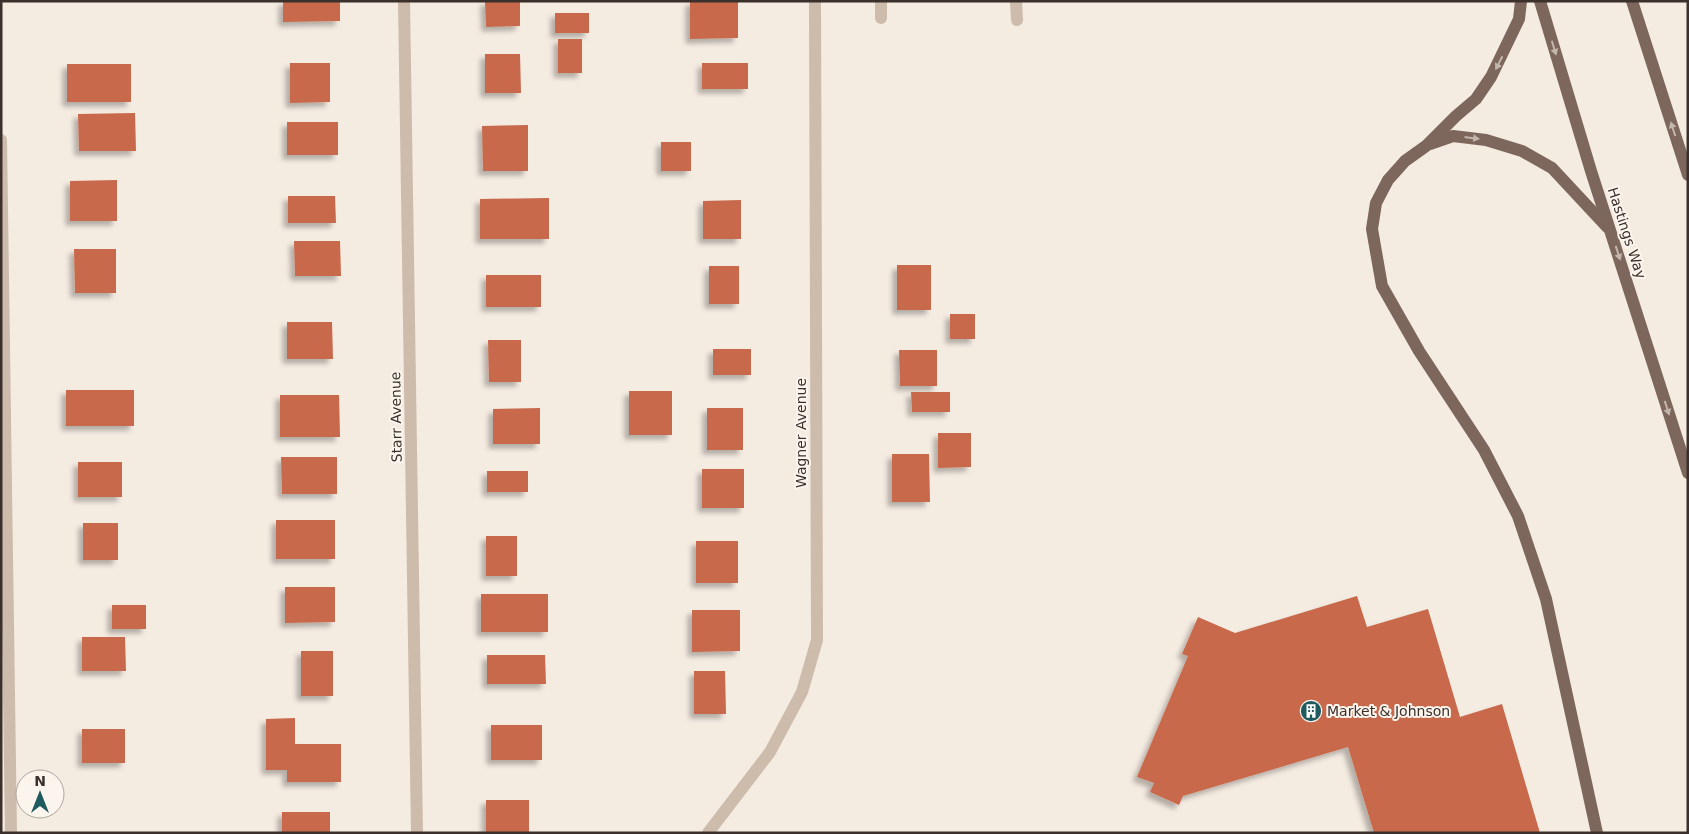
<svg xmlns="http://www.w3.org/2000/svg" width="1689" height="834" viewBox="0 0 1689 834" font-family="'DejaVu Sans',sans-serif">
<defs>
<filter id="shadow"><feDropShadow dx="-4.5" dy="4.5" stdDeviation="2.5" flood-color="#0004"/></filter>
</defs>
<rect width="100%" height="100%" fill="#f4ebe1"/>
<g fill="#c8694b" filter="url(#shadow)">
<path d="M 283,1 L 340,1 L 340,21 L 283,22 Z"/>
<path d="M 485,1 L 520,1 L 520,26 L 486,27 Z"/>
<path d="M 690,1 L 738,1 L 738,38 L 690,39 Z"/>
<rect x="555" y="13" width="34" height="20"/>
<rect x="558" y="39" width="24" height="34"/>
<path d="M 485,54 L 520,54 L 521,93 L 485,93 Z"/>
<path d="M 290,63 L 330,63 L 330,102 L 290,103 Z"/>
<rect x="702" y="63" width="46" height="26"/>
<rect x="67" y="64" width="64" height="38"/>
<path d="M 135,113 L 136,151 L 79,151 L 78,114 Z"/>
<rect x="287" y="122" width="51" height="33"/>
<path d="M 528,125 L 528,171 L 483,171 L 482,126 Z"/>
<rect x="661" y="142" width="30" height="29"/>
<path d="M 117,180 L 117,221 L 70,221 L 70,181 Z"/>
<path d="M 288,196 L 335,196 L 336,223 L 288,223 Z"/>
<path d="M 549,198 L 549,239 L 480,239 L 480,199 Z"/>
<path d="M 741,200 L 741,239 L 703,239 L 703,201 Z"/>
<path d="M 294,241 L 340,241 L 341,276 L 295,276 Z"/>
<path d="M 74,249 L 116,249 L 116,293 L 75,293 Z"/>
<rect x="897" y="265" width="34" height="45"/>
<rect x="709" y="266" width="30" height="38"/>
<rect x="486" y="275" width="55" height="32"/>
<rect x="950" y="314" width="25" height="25"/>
<path d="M 287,322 L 332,322 L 333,359 L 287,359 Z"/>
<path d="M 488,340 L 521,340 L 521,382 L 489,382 Z"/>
<rect x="713" y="349" width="38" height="26"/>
<path d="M 899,350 L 937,350 L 937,386 L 900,386 Z"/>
<rect x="66" y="390" width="68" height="36"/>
<rect x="629" y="391" width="43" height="44"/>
<path d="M 911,392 L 950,392 L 950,412 L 912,412 Z"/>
<path d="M 280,395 L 339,395 L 340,437 L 280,437 Z"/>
<path d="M 540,408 L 540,444 L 493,444 L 493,409 Z"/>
<rect x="707" y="408" width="36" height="42"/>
<path d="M 938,433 L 971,433 L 971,467 L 938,468 Z"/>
<path d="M 892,454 L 929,454 L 930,502 L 892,502 Z"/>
<path d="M 281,457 L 337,457 L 337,494 L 282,494 Z"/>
<rect x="78" y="462" width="44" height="35"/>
<rect x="702" y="469" width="42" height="39"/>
<rect x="487" y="471" width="41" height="21"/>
<rect x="276" y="520" width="59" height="39"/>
<rect x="83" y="523" width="35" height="37"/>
<rect x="486" y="536" width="31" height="40"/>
<rect x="696" y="541" width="42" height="42"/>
<path d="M 285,587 L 335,587 L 335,622 L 285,623 Z"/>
<rect x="481" y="594" width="67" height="38"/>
<path d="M 1357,596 L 1367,627 L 1428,609 L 1460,717 L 1502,704 L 1540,833 L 1374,833 L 1348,747 L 1183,796 L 1179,805 L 1150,792 L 1154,783 L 1137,777 L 1188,656 L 1182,654 L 1198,617 L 1235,633 Z"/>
<rect x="112" y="605" width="34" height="24"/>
<path d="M 692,610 L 740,610 L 740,651 L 692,652 Z"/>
<path d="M 82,637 L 125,637 L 126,671 L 82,671 Z"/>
<rect x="301" y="651" width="32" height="45"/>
<path d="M 487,655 L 545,655 L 546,684 L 487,684 Z"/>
<path d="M 694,671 L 725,671 L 726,714 L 694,714 Z"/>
<path d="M 295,718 L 295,744 L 341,744 L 341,782 L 287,782 L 287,770 L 266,770 L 266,719 Z"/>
<rect x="491" y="725" width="51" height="35"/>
<rect x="82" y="729" width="43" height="34"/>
<rect x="486" y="800" width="43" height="32"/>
<rect x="282" y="812" width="48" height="21"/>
</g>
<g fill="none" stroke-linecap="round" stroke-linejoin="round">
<g stroke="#cdbbac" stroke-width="12">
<path d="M 404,1 L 417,833"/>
<path d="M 881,1 L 881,18"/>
<path d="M 1016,1 L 1017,20"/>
<path d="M 1,140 L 11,833"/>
<path d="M 708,833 L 770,752 L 802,692 L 817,640 L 815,1"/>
</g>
<g stroke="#7d675c" stroke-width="12">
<path d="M 1521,1 L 1519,19 L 1491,77 L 1476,99 L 1456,116 L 1426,146 L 1405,161 L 1388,180 L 1376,203 L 1372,229 L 1382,286 L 1419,351 L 1484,450 L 1518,516 L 1546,599 L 1597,833"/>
<path d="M 1540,1 L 1591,171 L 1688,473"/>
<path d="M 1632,1 L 1688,175"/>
<path d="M 1430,144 L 1453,136 L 1486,140 L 1522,151 L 1552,168 L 1607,227"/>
</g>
</g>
<defs><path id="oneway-solid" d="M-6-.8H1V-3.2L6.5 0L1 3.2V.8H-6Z" transform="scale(1.25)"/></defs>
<g fill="#c2b5ac">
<use href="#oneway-solid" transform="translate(1554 48) rotate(73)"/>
<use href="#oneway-solid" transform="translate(1499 63) rotate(117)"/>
<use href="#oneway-solid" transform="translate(1673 129) rotate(-108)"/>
<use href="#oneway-solid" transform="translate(1472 138) rotate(7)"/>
<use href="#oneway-solid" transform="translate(1618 253) rotate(72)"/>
<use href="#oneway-solid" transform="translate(1667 408) rotate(72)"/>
</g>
<defs>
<g id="building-disc" transform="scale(1.125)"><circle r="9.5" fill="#1f5a5e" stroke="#fbf5ee"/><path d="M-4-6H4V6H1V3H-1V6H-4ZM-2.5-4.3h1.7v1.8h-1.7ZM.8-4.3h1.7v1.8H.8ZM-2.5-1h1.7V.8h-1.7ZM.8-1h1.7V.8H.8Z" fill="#fff"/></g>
</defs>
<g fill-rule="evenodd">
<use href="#building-disc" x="1311" y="711"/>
</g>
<g text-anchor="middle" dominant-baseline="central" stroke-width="4" stroke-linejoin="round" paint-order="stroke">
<g font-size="14" fill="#3b302b" stroke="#fbf5ee">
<text transform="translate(1627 233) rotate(72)">Hastings Way</text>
<text transform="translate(396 417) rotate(-91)">Starr Avenue</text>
<text transform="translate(801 433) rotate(-90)">Wagner Avenue</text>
</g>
<g font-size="14" fill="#3b302b" stroke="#fbf5ee" text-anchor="start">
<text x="1327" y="711">Market &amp; Johnson</text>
</g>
</g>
<rect width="1689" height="834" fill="none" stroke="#3b302b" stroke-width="5"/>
<g transform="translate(40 794)"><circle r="24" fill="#fbf5ee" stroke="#aea6a0"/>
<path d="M0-4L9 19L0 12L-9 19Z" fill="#1f5a5e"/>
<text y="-8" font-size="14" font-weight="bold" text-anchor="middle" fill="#3b302b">N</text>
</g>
</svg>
